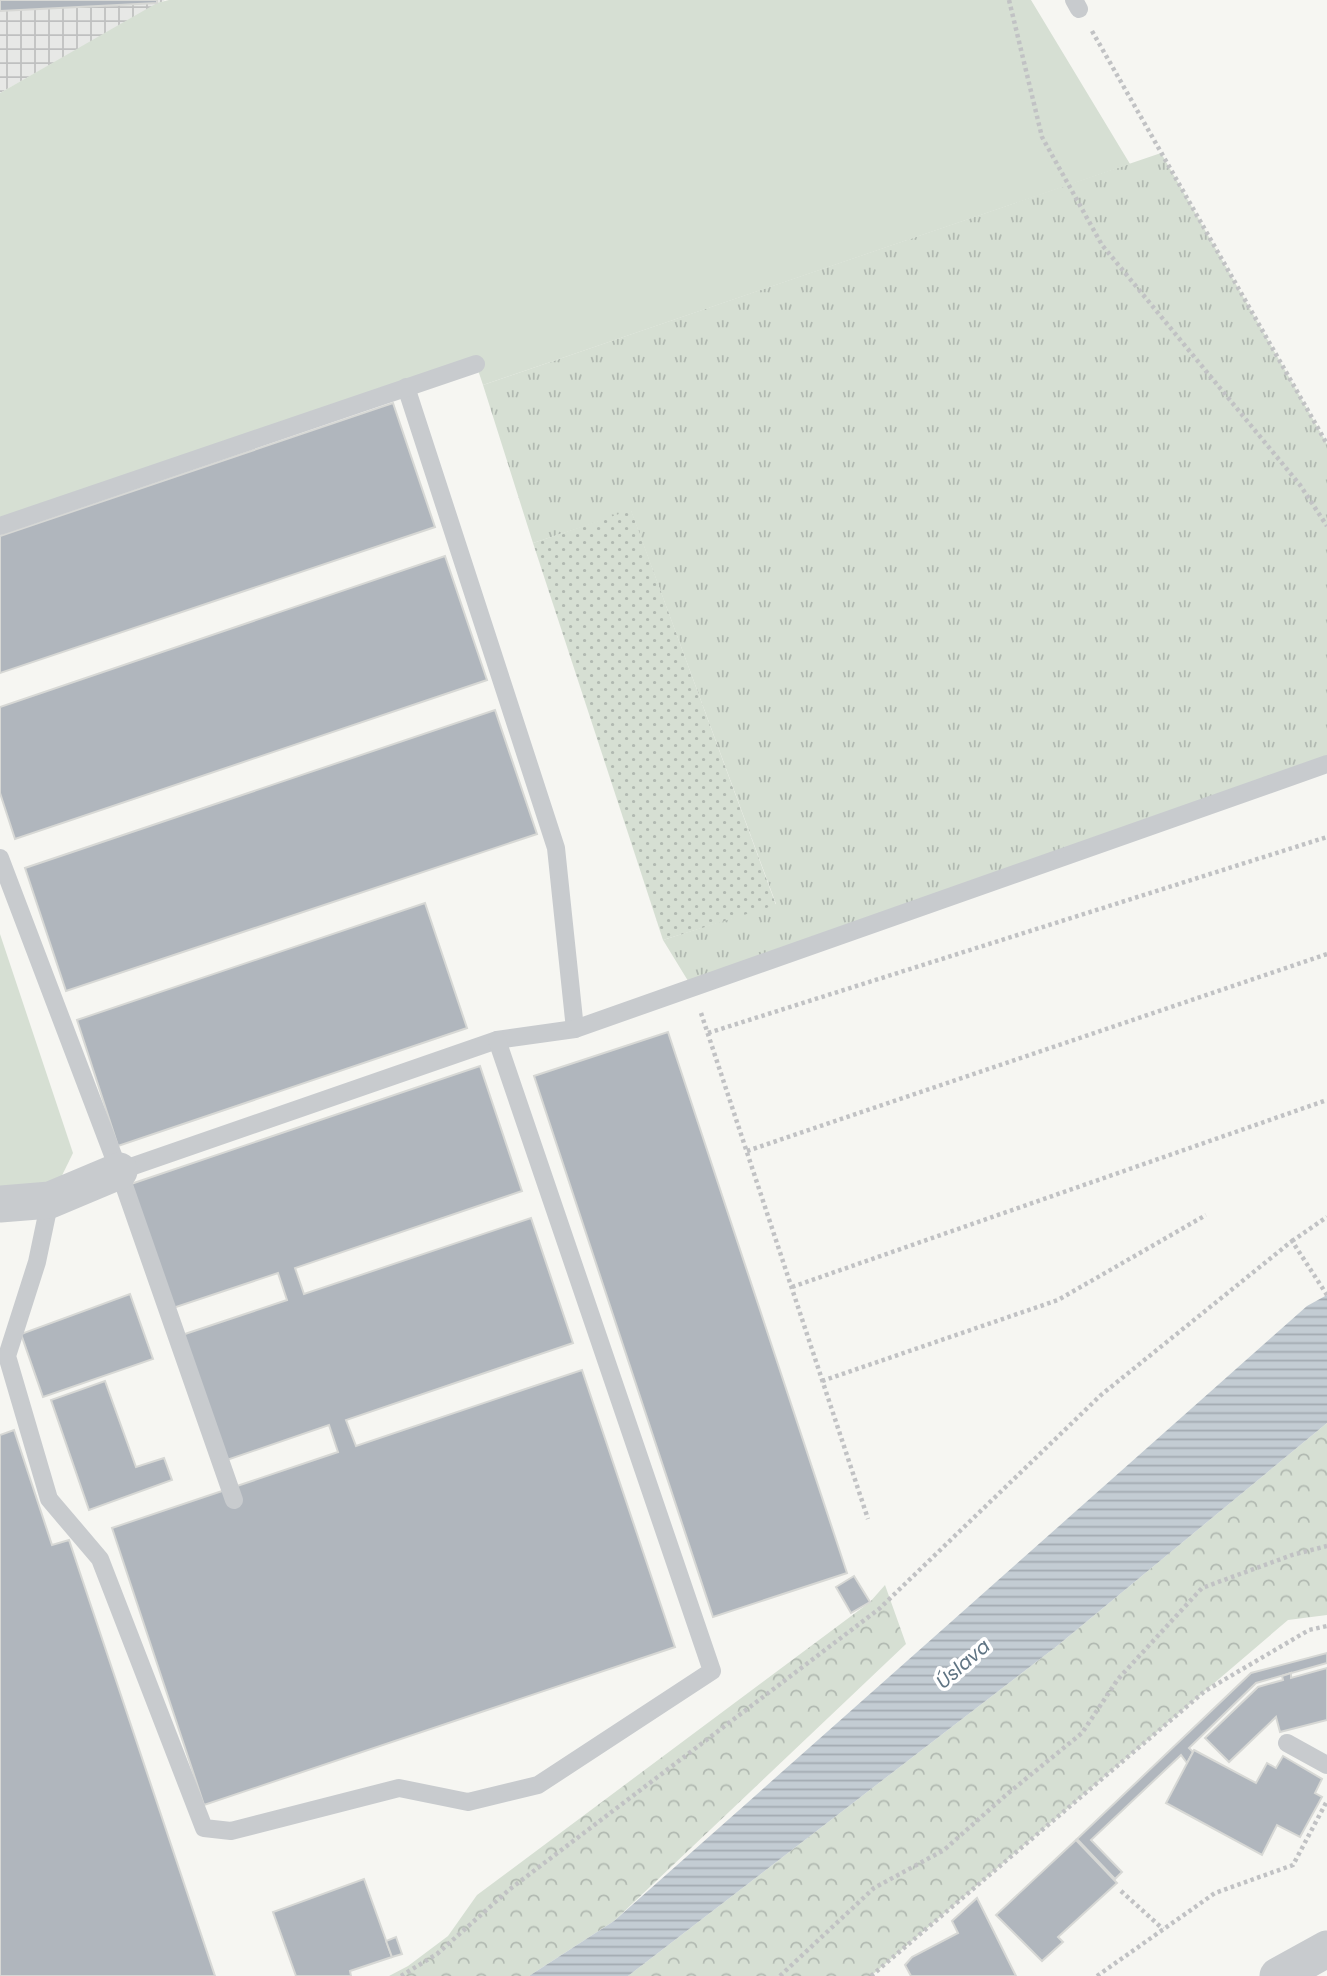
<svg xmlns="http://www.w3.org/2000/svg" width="1327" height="1976" viewBox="0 0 1327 1976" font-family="Poppins,sans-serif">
<defs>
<pattern id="industrial-grid" width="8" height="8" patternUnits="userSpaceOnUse" patternTransform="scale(1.75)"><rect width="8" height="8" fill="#e7e8e6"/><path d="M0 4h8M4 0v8" fill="none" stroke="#bfc0c0"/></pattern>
<pattern id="grass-tufts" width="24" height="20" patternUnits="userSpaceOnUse" patternTransform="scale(1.75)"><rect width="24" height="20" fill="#d6dfd3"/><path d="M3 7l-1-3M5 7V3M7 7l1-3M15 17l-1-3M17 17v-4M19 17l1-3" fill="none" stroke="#b1b9b1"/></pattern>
<pattern id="forest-crowns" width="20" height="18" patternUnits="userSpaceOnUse" patternTransform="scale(1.75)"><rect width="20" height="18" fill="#d6dfd3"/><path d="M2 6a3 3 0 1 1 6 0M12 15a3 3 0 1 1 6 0" fill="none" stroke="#b1b9b1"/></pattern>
<pattern id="park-dots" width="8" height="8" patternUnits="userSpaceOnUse" patternTransform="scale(1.75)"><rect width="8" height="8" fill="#d6dfd3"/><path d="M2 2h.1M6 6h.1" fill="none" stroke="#b1b9b1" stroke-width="1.8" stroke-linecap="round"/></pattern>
<pattern id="water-rules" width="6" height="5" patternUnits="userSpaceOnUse" patternTransform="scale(1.75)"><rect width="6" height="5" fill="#c3ccd3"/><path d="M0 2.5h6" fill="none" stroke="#a2aab1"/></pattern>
</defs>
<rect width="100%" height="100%" fill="#f6f6f2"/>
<path fill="url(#industrial-grid)" d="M 0,0 L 165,0 L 0,93 Z"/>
<path fill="url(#grass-tufts)" d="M 1161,153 L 1327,444 L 1327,764 L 693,989 L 663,940 L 776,904 L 631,511 L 533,543 L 483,385 Z"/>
<g fill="url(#forest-crowns)">
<path d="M 1327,1423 L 1327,1615 L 1288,1620 L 871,1976 L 628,1976 L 1057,1646 Z"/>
<path d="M 885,1585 L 906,1644 L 614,1921 L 529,1976 L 389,1976 L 408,1966 L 448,1936 L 477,1895 L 870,1602 Z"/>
</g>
<path fill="url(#park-dots)" d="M 631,510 L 776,905 L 663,940 L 533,543 Z"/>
<g fill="#d6dfd3">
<path d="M 169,0 L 1031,0 L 1130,164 L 483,385 L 476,364 L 0,531 L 0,93 L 157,3 Z"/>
<path d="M 0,934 L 73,1153 L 50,1200 L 0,1204 Z"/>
</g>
<path fill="url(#water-rules)" d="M 1327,1295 L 1327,1423 L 1057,1646 L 628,1976 L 529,1976 L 614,1921 L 1307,1306 Z"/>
<g fill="#b0b6bd" stroke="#d7d8d5" stroke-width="2">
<path d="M 0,0 L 157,0 L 157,3 L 0,11 Z"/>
<path d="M 393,403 L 435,527 L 0,673 L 0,536 Z"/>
<path d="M 445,556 L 487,680 L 15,839 L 0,793 L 0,707 Z"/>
<path d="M 495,710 L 537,834 L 66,991 L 25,868 Z"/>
<path d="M 425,903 L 467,1028 L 118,1146 L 77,1020 Z"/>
<path d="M 668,1032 L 847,1573 L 713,1617 L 534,1076 Z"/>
<path d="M 480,1066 L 522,1191 L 295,1268 L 304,1294 L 531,1218 L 573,1343 L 346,1420 L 356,1446 L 582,1370 L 675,1647 L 204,1805 L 112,1528 L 338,1452 L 329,1425 L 224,1461 L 182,1335 L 287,1300 L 278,1273 L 173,1308 L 131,1184 Z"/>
<path d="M 130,1294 L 153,1359 L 43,1397 L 21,1334 Z"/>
<path d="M 105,1381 L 136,1467 L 164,1458 L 172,1480 L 89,1510 L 51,1400 Z"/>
<path d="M 14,1430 L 52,1545 L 69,1540 L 215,1976 L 0,1976 L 0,1435 Z"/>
<path d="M 854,1576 L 870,1602 L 851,1613 L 836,1587 Z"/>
<path d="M 1327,1653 L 1327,1663 L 1256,1683 L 1189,1748 L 1193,1752 L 1187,1763 L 1181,1755 L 1091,1840 L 1122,1872 L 1115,1879 L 1077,1839 L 1251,1673 Z"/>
<path d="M 1327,1668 L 1327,1720 L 1280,1732 L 1276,1717 L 1229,1762 L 1205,1738 L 1258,1687 L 1283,1680 L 1282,1676 L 1291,1673 L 1291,1678 Z"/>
<path d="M 1194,1750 L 1256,1783 L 1267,1763 L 1276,1768 L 1283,1756 L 1322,1779 L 1315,1793 L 1322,1797 L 1300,1837 L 1277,1825 L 1262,1855 L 1166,1803 Z"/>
<path d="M 1076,1840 L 1117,1883 L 1058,1937 L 1063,1942 L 1042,1961 L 996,1915 Z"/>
<path d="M 364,1879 L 392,1957 L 350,1971 L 351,1976 L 296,1976 L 273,1912 Z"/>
<path d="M 977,1898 L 1016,1976 L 911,1976 L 905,1965 L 912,1957 L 958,1933 L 952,1921 Z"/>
<path d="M 396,1937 L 402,1954 L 392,1957 L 386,1941 Z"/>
</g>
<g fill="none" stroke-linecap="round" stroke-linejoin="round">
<g stroke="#c1c2c4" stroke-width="4.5" stroke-dasharray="3.5 3.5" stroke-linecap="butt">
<path d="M 1009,0 L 1042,137 L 1102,245 L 1300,485 L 1327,526"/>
<path d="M 1092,31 L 1327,444"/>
<path d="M 701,1013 L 868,1519"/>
<path d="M 708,1033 L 1327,837"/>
<path d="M 747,1151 L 1327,954"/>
<path d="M 1292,1241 L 1327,1217"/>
<path d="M 792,1287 L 1327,1100"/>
<path d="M 822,1381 L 1058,1300 L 1206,1215"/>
<path d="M 1121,1891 L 1163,1929"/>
<path d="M 401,1976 L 437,1954 L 510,1889 L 879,1609 L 1101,1395 L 1292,1241 L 1327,1295"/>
<path d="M 780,1976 L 874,1888 L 944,1850 L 1006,1795 L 1082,1733 L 1118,1679 L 1202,1588 L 1292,1555 L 1327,1546"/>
<path d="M 871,1976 L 1205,1691 L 1309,1630 L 1327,1626"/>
<path d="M 1097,1976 L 1215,1893 L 1293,1865 L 1327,1801"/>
</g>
<g stroke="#c8cbce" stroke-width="18">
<path d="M 1074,0 L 1079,9"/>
<path d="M 406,387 L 556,848 L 575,1029"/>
<path d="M 0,526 L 476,364"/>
<path d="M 0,858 L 119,1171 L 234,1500"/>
<path d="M 119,1171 L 497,1040 L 575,1029 L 1327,764"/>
<path d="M 50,1200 L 37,1262 L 7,1356 L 49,1499 L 100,1559 L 204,1828 L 231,1831 L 399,1788 L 468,1802 L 538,1785 L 712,1671 L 497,1040"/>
<path d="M 1287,1743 L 1327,1765"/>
</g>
<g stroke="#c8cbce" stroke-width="37">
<path d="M 0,1204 L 50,1200 L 119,1171"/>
<path d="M 1278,1976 L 1327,1949"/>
</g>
</g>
<g text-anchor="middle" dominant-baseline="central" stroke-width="7" stroke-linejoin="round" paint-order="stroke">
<g font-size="19" font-style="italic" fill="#5f7483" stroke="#fff">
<text transform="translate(963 1664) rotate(-41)">Úslava</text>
</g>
</g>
</svg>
